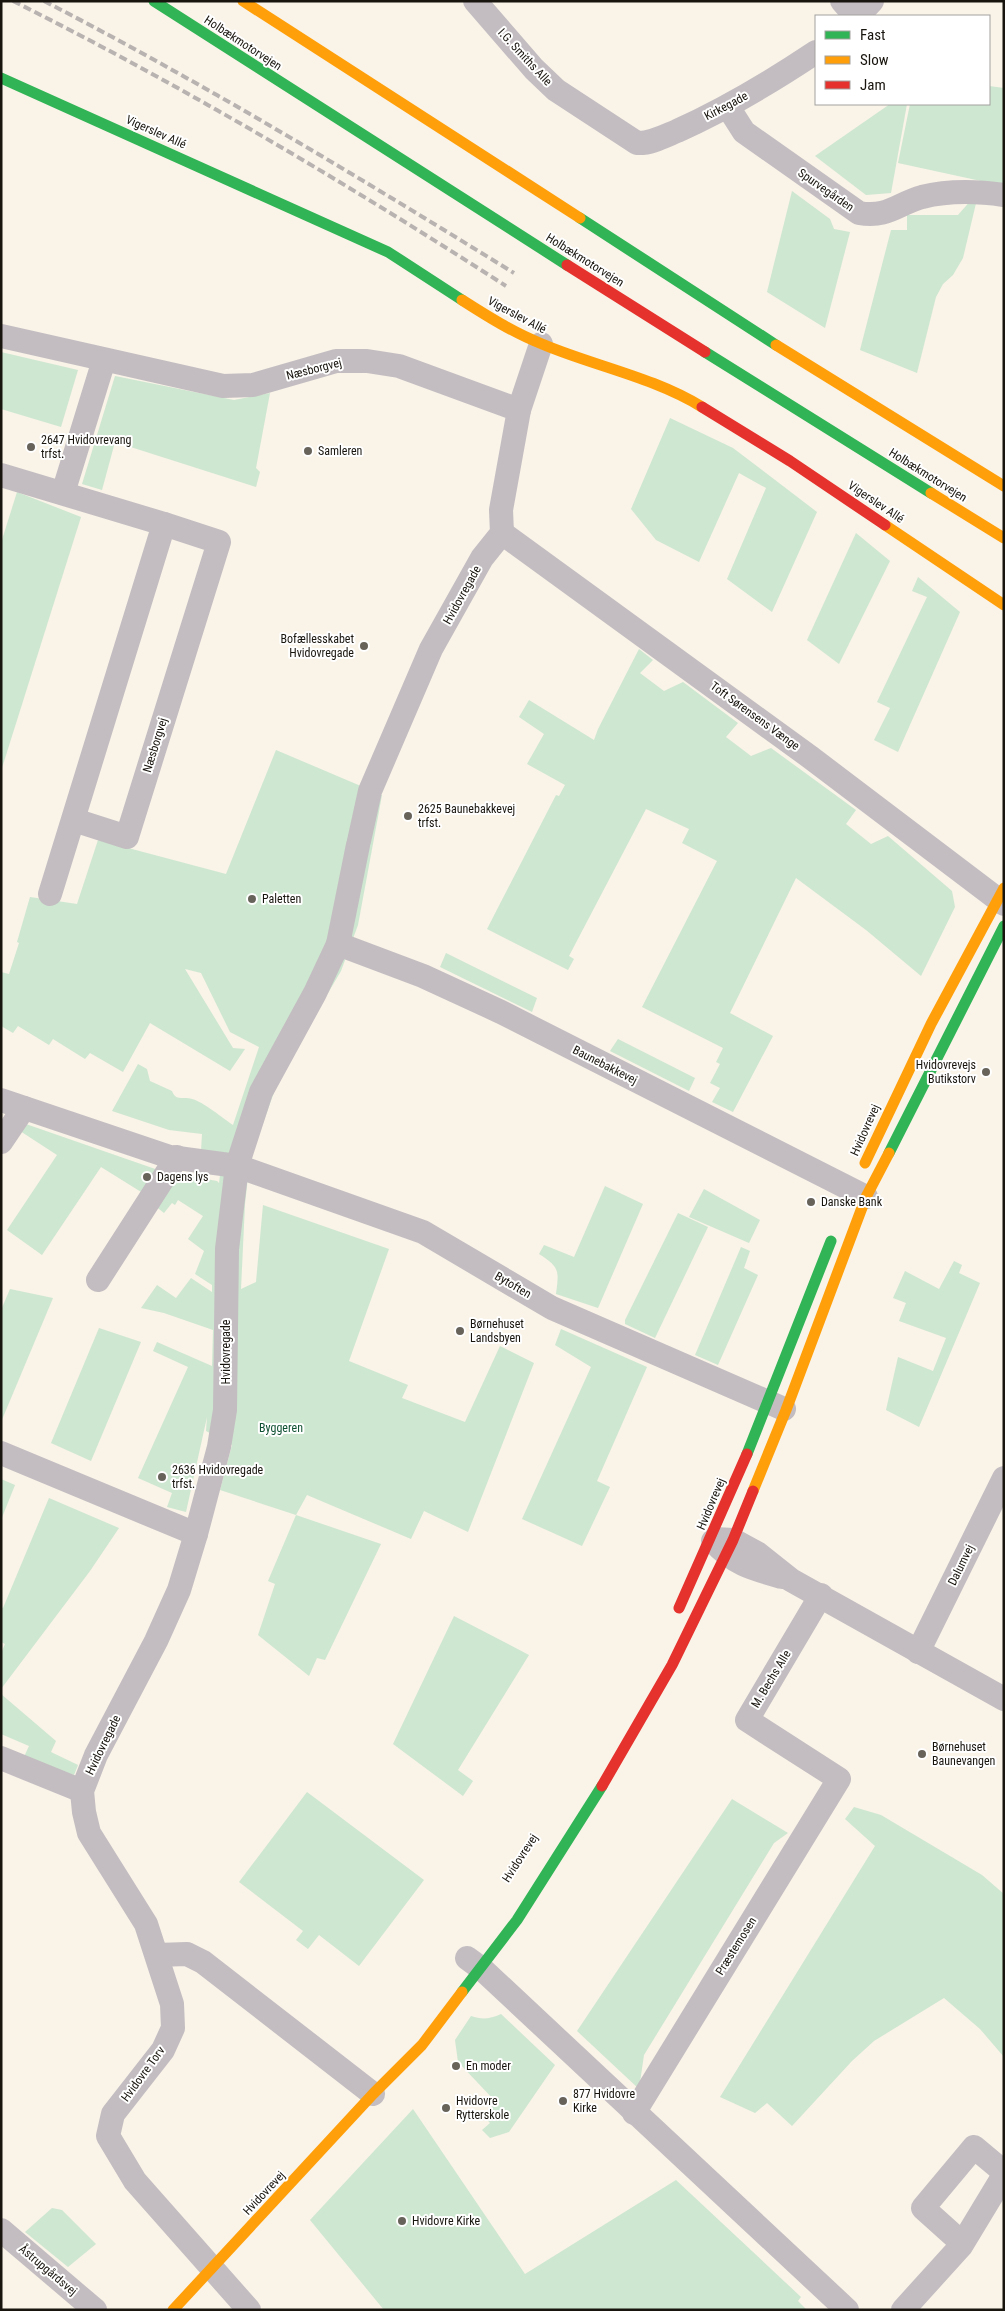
<svg xmlns="http://www.w3.org/2000/svg" width="1005" height="2311" viewBox="0 0 1005 2311" font-family="'Roboto Condensed',sans-serif">
<rect width="100%" height="100%" fill="#f9f3e8"/>
<g fill="#cee7d0">
<path d="M 989,86 L 1004,88 L 1004,186 L 898,163 L 910,104 L 989,104 Z"/>
<path d="M 890,104 L 907,104 L 891,193 L 866,195 L 815,156 Z"/>
<path d="M 792,191 L 830,219 L 834,229 L 850,232 L 825,328 L 767,292 Z"/>
<path d="M 973,198 L 977,199 L 963,258 L 953,275 L 943,284 L 936,297 L 917,373 L 860,350 L 891,230 L 907,230 L 907,215 L 958,215 Z"/>
<path d="M 1,352 L 78,370 L 61,427 L 1,409 Z"/>
<path d="M 115,376 L 234,400 L 270,393 L 256,468 L 260,472 L 256,487 L 115,442 L 102,490 L 82,484 Z"/>
<path d="M 670,418 L 733,448 L 817,512 L 772,612 L 727,579 L 766,488 L 739,473 L 699,562 L 656,540 L 631,509 Z"/>
<path d="M 17,492 L 81,517 L 1,771 L 1,543 Z"/>
<path d="M 856,533 L 890,561 L 839,664 L 807,640 Z"/>
<path d="M 918,577 L 960,612 L 898,752 L 874,740 L 890,708 L 877,702 L 927,597 L 912,591 Z"/>
<path d="M 639,649 L 653,660 L 640,673 L 664,691 L 683,682 L 738,723 L 726,737 L 751,756 L 771,748 L 856,810 L 846,824 L 871,844 L 888,836 L 952,891 L 955,907 L 921,976 L 866,930 L 796,878 L 730,1013 L 773,1036 L 733,1112 L 712,1102 L 720,1088 L 710,1083 L 720,1064 L 716,1062 L 723,1048 L 642,1007 L 717,861 L 682,843 L 689,829 L 646,809 L 569,956 L 574,959 L 568,970 L 487,929 L 556,795 L 559,796 L 565,785 L 527,764 L 544,734 L 519,717 L 529,700 L 594,740 L 598,729 Z"/>
<path d="M 276,750 L 382,795 L 358,925 L 341,971 L 281,1073 L 250,1159 L 245,1204 L 241,1289 L 256,1282 L 263,1205 L 389,1249 L 349,1361 L 408,1385 L 402,1398 L 465,1422 L 500,1346 L 534,1363 L 468,1532 L 424,1511 L 411,1539 L 307,1495 L 296,1515 L 381,1544 L 325,1660 L 317,1658 L 309,1676 L 258,1635 L 275,1584 L 268,1581 L 296,1515 L 220,1490 L 232,1445 L 206,1431 L 207,1417 L 186,1512 L 167,1507 L 172,1493 L 138,1478 L 188,1367 L 153,1351 L 157,1342 L 212,1366 L 213,1330 L 164,1313 L 141,1308 L 157,1285 L 176,1298 L 191,1278 L 212,1292 L 212,1285 L 195,1274 L 204,1251 L 188,1239 L 203,1216 L 178,1200 L 175,1205 L 172,1203 L 164,1213 L 154,1205 L 174,1173 L 217,1181 L 219,1183 L 222,1160 L 201,1151 L 202,1134 L 169,1130 L 112,1111 L 138,1064 L 147,1069 L 150,1081 L 172,1091 C 176,1102 183,1096 192,1099 C 202,1101 224,1119 233,1125 L 259,1047 L 230,1032 L 201,973 L 185,969 L 233,1048 L 245,1049 L 230,1071 L 150,1023 L 123,1072 L 90,1053 L 85,1059 L 53,1039 L 49,1045 L 18,1026 L 13,1033 L 1,1026 L 1,972 L 9,974 L 19,943 L 17,942 L 30,897 L 77,904 L 98,840 L 226,874 Z"/>
<path d="M 446,953 L 537,998 L 532,1012 L 440,967 Z"/>
<path d="M 618,1039 L 695,1078 L 689,1091 L 610,1051 Z"/>
<path d="M 23,1123 L 161,1171 L 146,1195 L 101,1167 L 42,1255 L 7,1230 L 57,1155 L 17,1129 Z"/>
<path d="M 605,1186 L 643,1204 L 598,1308 L 556,1294 C 559,1271 560,1267 539,1254 L 544,1245 L 574,1257 Z"/>
<path d="M 704,1189 L 760,1220 L 749,1243 L 689,1217 Z"/>
<path d="M 678,1213 L 708,1227 L 655,1338 L 625,1324 L 625,1320 Z"/>
<path d="M 741,1247 L 750,1251 L 744,1268 L 758,1275 L 718,1365 L 695,1355 Z"/>
<path d="M 954,1261 L 962,1265 L 959,1273 L 980,1283 L 919,1427 L 886,1410 L 898,1357 L 933,1371 L 946,1338 L 899,1321 L 906,1303 L 893,1298 L 905,1271 L 939,1289 Z"/>
<path d="M 10,1289 L 53,1298 L 1,1422 L 1,1310 Z"/>
<path d="M 99,1328 L 141,1342 L 91,1461 L 51,1443 Z"/>
<path d="M 561,1329 L 647,1367 L 597,1481 L 610,1487 L 582,1546 L 522,1519 L 591,1367 L 555,1345 Z"/>
<path d="M 1,1479 L 15,1485 L 1,1520 Z"/>
<path d="M 49,1498 L 119,1528 L 90,1571 L 1,1689 L 1,1653 L 5,1644 L 1,1642 L 1,1607 L 3,1608 Z"/>
<path d="M 454,1616 L 529,1655 L 458,1770 L 473,1781 L 463,1796 L 393,1744 Z"/>
<path d="M 1,1694 L 56,1741 L 51,1752 L 78,1765 L 74,1775 L 23,1759 L 29,1746 L 1,1734 Z"/>
<path d="M 307,1792 L 424,1880 L 359,1966 L 319,1935 L 308,1949 L 296,1940 L 303,1931 L 239,1882 Z"/>
<path d="M 732,1799 L 788,1833 L 774,1843 L 644,2055 L 639,2089 L 577,2031 Z"/>
<path d="M 854,1807 L 881,1815 L 982,1875 L 1004,1894 L 1004,2057 L 980,2029 L 944,1998 L 874,2041 L 852,2061 L 792,2126 L 767,2103 L 755,2113 L 720,2097 L 875,1846 L 845,1819 Z"/>
<path d="M 501,2014 L 555,2065 L 509,2132 L 490,2138 L 482,2130 L 490,2123 L 483,2115 L 496,2102 L 458,2062 L 455,2040 L 471,2016 C 482,2020 490,2019 501,2014 Z"/>
<path d="M 413,2109 L 525,2274 L 676,2180 L 801,2297 L 798,2301 L 807,2310 L 384,2310 L 310,2220 Z"/>
<path d="M 52,2208 L 62,2210 L 96,2244 L 68,2267 L 25,2232 Z"/>
</g>
<g fill="none" stroke-linecap="round" stroke-linejoin="round">
<g stroke="#c3bdc1" stroke-width="24">
<path d="M 475,1 L 534,69 L 556,90 L 637,143 C 650,144 665,136 677,131 C 726,109 771,82 816,52"/>
<path d="M 842,1 L 855,16"/>
<path d="M 858,16 L 872,1"/>
<path d="M 728,107 L 744,132 L 859,213 C 888,218 897,204 922,197 C 950,190 976,191 1004,195"/>
<path d="M 1,336 L 223,386 L 253,385 L 336,361 L 367,361 L 399,366 L 519,410"/>
<path d="M 1,475 L 164,524 L 50,894"/>
<path d="M 63,493 L 104,360"/>
<path d="M 502,533 L 810,757 L 1004,904"/>
<path d="M 74,820 L 127,837 L 219,542 L 164,524"/>
<path d="M 359,841 L 370,791 L 431,649 L 482,558 L 502,533 L 501,510 L 519,410 L 541,344"/>
<path d="M 338,944 L 423,976 L 501,1012 L 866,1197"/>
<path d="M 1,1100 L 170,1157 L 237,1166 L 423,1232 L 552,1308 L 784,1409"/>
<path d="M 1,1142 L 24,1108"/>
<path d="M 98,1280 L 177,1157"/>
<path d="M 1,1453 L 196,1534"/>
<path d="M 715,1539 L 733,1540 L 757,1553 L 791,1580 L 1004,1699"/>
<path d="M 713,1541 C 733,1564 753,1569 782,1577"/>
<path d="M 918,1652 L 1004,1478"/>
<path d="M 1,1758 L 82,1791"/>
<path d="M 157,1955 L 187,1954 L 203,1962 L 373,2094"/>
<path d="M 467,1958 L 482,1969 L 847,2310"/>
<path d="M 634,2113 L 839,1779 L 747,1720 L 821,1595"/>
<path d="M 1,2230 L 95,2310"/>
<path d="M 962,2243 L 923,2208 L 974,2147 L 1004,2172"/>
<path d="M 249,2310 L 135,2181 L 108,2136 L 113,2114 L 163,2050 L 173,2028 L 172,2004 L 146,1924 L 89,1833 L 84,1812 L 82,1791 L 96,1755 L 156,1641 L 179,1590 L 196,1534 L 219,1447 L 225,1410 L 227,1249 L 237,1166 L 261,1092 L 315,993 L 338,944 L 358,845"/>
<path d="M 903,2310 L 961,2246 L 1004,2175"/>
</g>
<g stroke="#30b455" stroke-width="11">
<path d="M 154,1 L 567,265"/>
<path d="M 1,78 L 388,252 L 462,300"/>
<path d="M 580,218 L 776,345"/>
<path d="M 705,352 L 931,493"/>
<path d="M 889,1153 L 1004,926"/>
<path d="M 747,1454 L 831,1241"/>
<path d="M 462,1992 L 517,1920 L 602,1786"/>
</g>
<g stroke="#ff9f0a" stroke-width="11">
<path d="M 243,1 L 580,218"/>
<path d="M 462,300 C 487,316 514,333 542,344 C 594,366 653,377 702,407"/>
<path d="M 776,345 L 1004,486"/>
<path d="M 931,493 L 1004,538"/>
<path d="M 885,525 L 1004,605"/>
<path d="M 865,1163 L 931,1024 L 1004,888"/>
<path d="M 753,1491 L 786,1410 L 866,1197 L 889,1153"/>
<path d="M 173,2310 L 373,2094 L 422,2045 L 462,1992"/>
</g>
<g stroke="#e5322d" stroke-width="11">
<path d="M 567,265 L 705,352"/>
<path d="M 702,407 L 790,461 L 885,525"/>
<path d="M 679,1608 L 747,1454"/>
<path d="M 602,1786 L 672,1665 L 733,1540 L 753,1491"/>
</g>
<g stroke="#b8b2b1" stroke-width="4" stroke-dasharray="8 4" stroke-linecap="butt">
<path d="M 13,1 C 183,86 346,183 506,286"/>
<path d="M 44,1 C 205,84 360,178 514,273"/>
</g>
</g>
<g fill="#67625a" stroke="#fff" stroke-width="2">
<circle cx="31" cy="447" r="5"/>
<circle cx="308" cy="451" r="5"/>
<circle cx="364" cy="646" r="5"/>
<circle cx="408" cy="816" r="5"/>
<circle cx="252" cy="899" r="5"/>
<circle cx="986" cy="1072" r="5"/>
<circle cx="147" cy="1177" r="5"/>
<circle cx="811" cy="1202" r="5"/>
<circle cx="460" cy="1331" r="5"/>
<circle cx="162" cy="1477" r="5"/>
<circle cx="922" cy="1754" r="5"/>
<circle cx="456" cy="2066" r="5"/>
<circle cx="563" cy="2101" r="5"/>
<circle cx="446" cy="2108" r="5"/>
<circle cx="402" cy="2221" r="5"/>
</g>
<g text-anchor="middle" dominant-baseline="central" stroke-width="4" stroke-linejoin="round" paint-order="stroke">
<g font-size="12" fill="#18140e" stroke="#fff">
<text transform="translate(243 43) rotate(33)">Holbækmotorvejen</text>
<text transform="translate(525 57) rotate(47)">I.G. Smiths Alle</text>
<text transform="translate(726 106) rotate(-28)">Kirkegade</text>
<text transform="translate(156 132) rotate(24)">Vigerslev Allé</text>
<text transform="translate(826 190) rotate(35)">Spurvegården</text>
<text transform="translate(585 260) rotate(32)">Holbækmotorvejen</text>
<text transform="translate(517 315) rotate(28)">Vigerslev Allé</text>
<text transform="translate(314 369) rotate(-14)">Næsborgvej</text>
<text transform="translate(928 475) rotate(32)">Holbækmotorvejen</text>
<text transform="translate(876 502) rotate(34)">Vigerslev Allé</text>
<text transform="translate(462 595) rotate(-61)">Hvidovregade</text>
<text transform="translate(755 716) rotate(36)">Toft Sørensens Vænge</text>
<text transform="translate(155 745) rotate(-73)">Næsborgvej</text>
<text transform="translate(605 1065) rotate(27)">Baunebakkevej</text>
<text transform="translate(865 1130) rotate(-66)">Hvidovrevej</text>
<text transform="translate(513 1285) rotate(30)">Bytoften</text>
<text transform="translate(226 1352) rotate(-90)">Hvidovregade</text>
<text transform="translate(711 1504) rotate(-67)">Hvidovrevej</text>
<text transform="translate(961 1565) rotate(-64)">Dalumvej</text>
<text transform="translate(771 1679) rotate(-59)">M. Bechs Alle</text>
<text transform="translate(103 1745) rotate(-64)">Hvidovregade</text>
<text transform="translate(520 1858) rotate(-57)">Hvidovrevej</text>
<text transform="translate(736 1946) rotate(-58)">Præstemosen</text>
<text transform="translate(143 2074) rotate(-54)">Hvidovre Torv</text>
<text transform="translate(264 2193) rotate(-47)">Hvidovrevej</text>
<text transform="translate(48 2270) rotate(40)">Åstrupgårdsvej</text>
</g>
<g font-size="12" fill="#18140e" stroke="#fff" text-anchor="start">
<text x="41" y="440">2647 Hvidovrevang<tspan x="41" dy="14">trfst.</tspan></text>
<text x="318" y="451">Samleren</text>
<text x="354" y="639" text-anchor="end">Bofællesskabet<tspan x="354" dy="14">Hvidovregade</tspan></text>
<text x="418" y="809">2625 Baunebakkevej<tspan x="418" dy="14">trfst.</tspan></text>
<text x="262" y="899">Paletten</text>
<text x="976" y="1065" text-anchor="end">Hvidovrevejs<tspan x="976" dy="14">Butikstorv</tspan></text>
<text x="157" y="1177">Dagens lys</text>
<text x="821" y="1202">Danske Bank</text>
<text x="470" y="1324">Børnehuset<tspan x="470" dy="14">Landsbyen</tspan></text>
<text x="172" y="1470">2636 Hvidovregade<tspan x="172" dy="14">trfst.</tspan></text>
<text x="932" y="1747">Børnehuset<tspan x="932" dy="14">Baunevangen</tspan></text>
<text x="466" y="2066">En moder</text>
<text x="573" y="2094">877 Hvidovre<tspan x="573" dy="14">Kirke</tspan></text>
<text x="456" y="2101">Hvidovre<tspan x="456" dy="14">Rytterskole</tspan></text>
<text x="412" y="2221">Hvidovre Kirke</text>
</g>
<g font-size="12" fill="#0f5132" stroke="#fff">
<text x="281" y="1428">Byggeren</text>
</g>
</g>
<rect width="1005" height="2311" fill="none" stroke="#18140e" stroke-width="5"/>
<rect x="815" y="15" width="175" height="90" fill="#ffffff" stroke="#a3a19f"/>
<rect x="825" y="31" width="25" height="8" fill="#30b455" stroke="#a3a19f"/>
<text x="860" y="40" font-size="15" fill="#18140e">Fast</text>
<rect x="825" y="56" width="25" height="8" fill="#ff9f0a" stroke="#a3a19f"/>
<text x="860" y="65" font-size="15" fill="#18140e">Slow</text>
<rect x="825" y="81" width="25" height="8" fill="#e5322d" stroke="#a3a19f"/>
<text x="860" y="90" font-size="15" fill="#18140e">Jam</text>
</svg>
